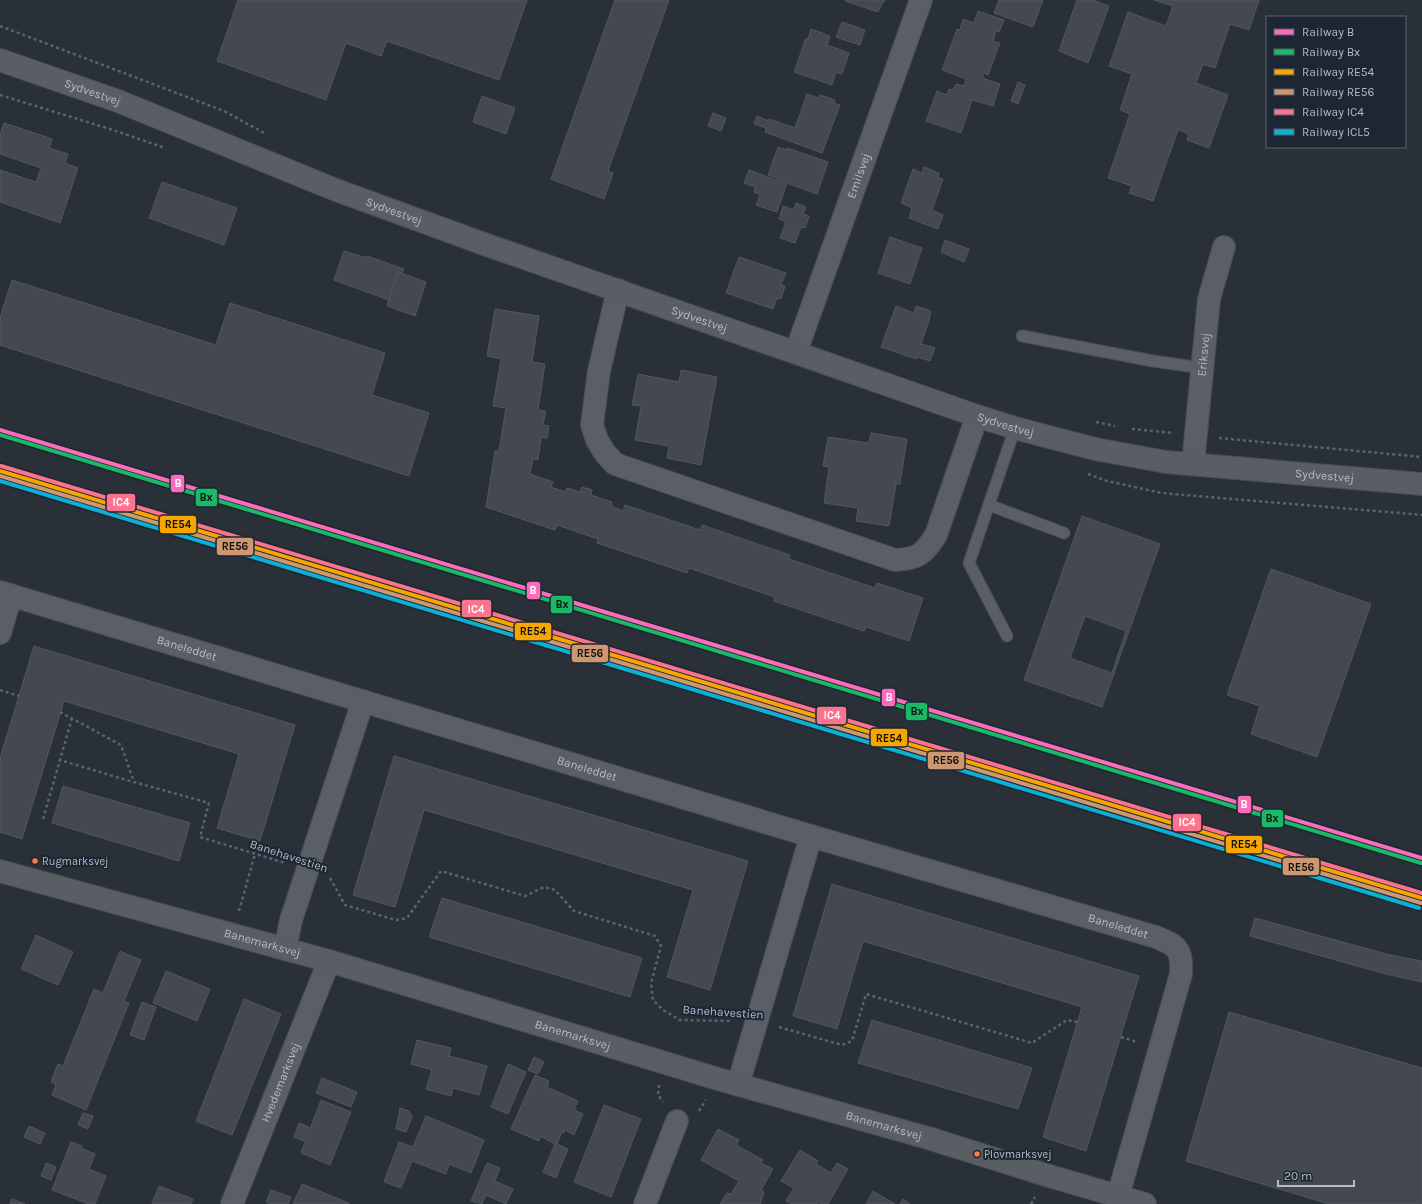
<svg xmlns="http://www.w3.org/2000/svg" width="1422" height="1204" viewBox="0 0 1422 1204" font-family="Karla,sans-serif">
<rect width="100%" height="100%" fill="#2a3038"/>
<g fill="#444950" stroke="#52575f" fill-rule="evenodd">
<path d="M 238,0 L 527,0 L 499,80 L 387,41 L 381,56 L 346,43 L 326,100 L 217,61 Z"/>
<path d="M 615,0 L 669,0 L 608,171 L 613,173 L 604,199 L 551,179 Z"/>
<path d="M 846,0 L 885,0 L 884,2 L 882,3 L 878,12 L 845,1 Z"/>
<path d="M 999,0 L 1043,0 L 1033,27 L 994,13 Z"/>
<path d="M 1077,0 L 1093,0 L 1109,6 L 1088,63 L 1059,51 Z"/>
<path d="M 1154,0 L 1259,0 L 1249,30 L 1230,24 L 1215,68 L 1203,64 L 1196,83 L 1228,95 L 1209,148 L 1187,140 L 1189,134 L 1178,130 L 1153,201 L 1129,193 L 1132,186 L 1108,178 L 1130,114 L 1120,110 L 1132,74 L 1109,66 L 1128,12 L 1166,26 L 1173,6 Z"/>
<path d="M 978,11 L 1004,20 L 999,32 L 996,31 L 993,41 L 1000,43 L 988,75 L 984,73 L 982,78 L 1000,84 L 993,106 L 972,100 L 961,133 L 926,121 L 937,91 L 947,95 L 949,89 L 953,90 L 956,84 L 964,86 L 966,79 L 942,70 L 957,29 L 960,30 L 963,19 L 974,23 Z"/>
<path d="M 842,22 L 865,30 L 860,45 L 836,37 Z"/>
<path d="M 811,29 L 830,36 L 827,45 L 849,53 L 842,74 L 836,72 L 832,85 L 794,72 L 806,38 L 808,39 Z"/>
<path d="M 1018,82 L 1025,85 L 1018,104 L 1011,101 Z"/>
<path d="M 807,94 L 819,98 L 820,95 L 835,100 L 834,103 L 840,105 L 822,153 L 765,132 L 766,128 L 754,124 L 757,116 L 769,121 L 769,119 L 795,128 Z"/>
<path d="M 482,96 L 515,108 L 506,134 L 473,122 Z"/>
<path d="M 713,113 L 726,118 L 721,131 L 708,126 Z"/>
<path d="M 4,123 L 52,139 L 49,148 L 68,154 L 65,163 L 78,168 L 60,223 L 0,202 L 0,170 L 36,182 L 41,168 L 0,154 L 0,135 Z"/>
<path d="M 778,147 L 786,150 L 787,148 L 828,162 L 817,194 L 787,183 L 777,212 L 756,205 L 760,195 L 754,192 L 755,187 L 744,183 L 749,170 L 776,180 L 777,178 L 768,175 Z"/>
<path d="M 924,167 L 939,173 L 938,177 L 943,179 L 932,210 L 943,215 L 938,229 L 909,218 L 912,208 L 901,203 L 913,169 L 922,173 Z"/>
<path d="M 162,182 L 237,208 L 224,245 L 149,218 Z"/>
<path d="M 796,203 L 806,207 L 803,214 L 809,216 L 805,228 L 801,227 L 795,243 L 780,238 L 786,222 L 779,219 L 783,206 L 794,210 Z"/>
<path d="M 890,237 L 922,248 L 910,284 L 878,273 Z"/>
<path d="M 945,240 L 969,249 L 964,262 L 941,252 Z"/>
<path d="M 344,251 L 367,258 L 367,256 L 404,269 L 402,273 L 398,272 L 389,300 L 334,280 Z"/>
<path d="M 739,257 L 786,273 L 781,285 L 785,286 L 781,299 L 777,298 L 773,309 L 726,293 Z"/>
<path d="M 398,272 L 426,282 L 415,316 L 387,306 Z"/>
<path d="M 12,280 L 216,345 L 230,303 L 385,353 L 372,395 L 429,413 L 409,476 L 0,345 L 0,318 Z"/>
<path d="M 896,306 L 914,313 L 916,306 L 931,311 L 929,318 L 930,318 L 921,344 L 935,348 L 930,361 L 917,357 L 916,359 L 881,347 Z"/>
<path d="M 495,309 L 539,316 L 532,362 L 545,364 L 538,410 L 546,411 L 543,425 L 549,426 L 547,438 L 541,438 L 538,460 L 533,459 L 530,474 L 553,482 L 551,487 L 565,492 L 567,488 L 580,492 L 582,487 L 592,490 L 591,495 L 612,502 L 611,506 L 623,511 L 625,505 L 700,530 L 702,525 L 790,555 L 789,559 L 875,588 L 877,583 L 923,598 L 909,641 L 866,627 L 864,631 L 774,601 L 775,597 L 689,568 L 687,573 L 597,543 L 598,539 L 557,525 L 555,530 L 486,507 L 495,451 L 499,451 L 506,408 L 493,406 L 501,359 L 487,356 Z"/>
<path d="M 681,370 L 717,377 L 701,465 L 667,458 L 669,446 L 635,440 L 641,406 L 632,405 L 638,374 L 679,382 Z"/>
<path d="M 871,433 L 907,439 L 900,484 L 896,484 L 889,526 L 856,521 L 858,508 L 824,503 L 829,467 L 823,466 L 828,437 L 869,443 Z"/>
<path d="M 1082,516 L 1160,544 L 1102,707 L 1024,680 ZM 1085,616 L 1126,631 L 1112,673 L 1070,658 Z"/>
<path d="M 1271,569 L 1371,604 L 1317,757 L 1251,734 L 1260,706 L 1227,695 Z"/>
<path d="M 34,646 L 295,725 L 260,841 L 217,828 L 239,754 L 64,701 L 22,839 L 0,832 L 0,758 Z"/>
<path d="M 394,756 L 748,861 L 710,990 L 667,977 L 693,890 L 424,810 L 395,907 L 353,895 Z"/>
<path d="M 63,786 L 190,823 L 179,861 L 52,823 Z"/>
<path d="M 832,884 L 1139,976 L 1086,1151 L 1043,1137 L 1082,1007 L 863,941 L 837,1029 L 793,1016 Z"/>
<path d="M 442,898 L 642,958 L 630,997 L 429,937 Z"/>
<path d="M 1255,918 L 1390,955 L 1422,961 L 1422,982 L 1386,974 L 1250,936 Z"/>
<path d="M 36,935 L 73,952 L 58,985 L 21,969 Z"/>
<path d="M 120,951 L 141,960 L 124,1001 L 129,1003 L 86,1110 L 52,1095 L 56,1085 L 51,1082 L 58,1064 L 63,1066 L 94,989 L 103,993 Z"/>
<path d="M 166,971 L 210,989 L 197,1021 L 153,1003 Z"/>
<path d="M 244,999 L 281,1014 L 232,1135 L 196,1121 Z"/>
<path d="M 142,1002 L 156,1007 L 144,1040 L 130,1035 Z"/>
<path d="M 1229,1012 L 1422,1068 L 1422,1204 L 1329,1204 L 1186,1161 Z"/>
<path d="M 872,1020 L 1032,1068 L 1018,1109 L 858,1063 Z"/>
<path d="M 417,1040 L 451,1048 L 449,1056 L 487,1066 L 479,1095 L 453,1088 L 451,1096 L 426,1089 L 432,1070 L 411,1064 Z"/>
<path d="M 534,1057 L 544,1062 L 538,1074 L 528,1070 Z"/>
<path d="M 508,1064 L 526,1072 L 508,1114 L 491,1107 Z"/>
<path d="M 535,1075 L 549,1081 L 547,1087 L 578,1101 L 574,1110 L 583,1114 L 574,1135 L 565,1130 L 564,1133 L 562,1132 L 557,1144 L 568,1149 L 556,1178 L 543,1172 L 555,1144 L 540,1136 L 539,1141 L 511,1129 Z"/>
<path d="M 322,1078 L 357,1092 L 351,1107 L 316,1093 Z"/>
<path d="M 321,1100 L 351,1112 L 330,1165 L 301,1153 Z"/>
<path d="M 604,1105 L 641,1119 L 611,1197 L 574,1182 Z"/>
<path d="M 400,1108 L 409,1111 L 412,1117 L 406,1132 L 396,1129 Z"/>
<path d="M 83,1113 L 93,1116 L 88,1129 L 78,1125 Z"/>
<path d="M 426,1116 L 484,1140 L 471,1173 L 449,1164 L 446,1174 L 412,1161 L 401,1188 L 384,1182 L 399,1142 L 413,1147 Z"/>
<path d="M 299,1123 L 309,1127 L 304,1141 L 294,1137 Z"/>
<path d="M 29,1126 L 45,1133 L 40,1144 L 24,1137 Z"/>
<path d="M 718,1129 L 739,1140 L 736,1145 L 763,1160 L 761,1163 L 773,1169 L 761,1190 L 764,1192 L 760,1204 L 720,1204 L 727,1193 L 731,1194 L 739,1181 L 701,1160 Z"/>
<path d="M 71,1142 L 82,1146 L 81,1148 L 95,1154 L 89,1169 L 106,1176 L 95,1204 L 89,1204 L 52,1190 Z"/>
<path d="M 800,1150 L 818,1161 L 816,1164 L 831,1173 L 837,1163 L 848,1169 L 828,1204 L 822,1204 L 818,1202 L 817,1204 L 792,1204 L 786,1201 L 794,1188 L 781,1181 Z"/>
<path d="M 46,1163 L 56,1167 L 51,1180 L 41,1176 Z"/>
<path d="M 487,1163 L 500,1168 L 495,1181 L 513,1189 L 506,1204 L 486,1195 L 482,1204 L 471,1201 Z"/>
<path d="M 302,1184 L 349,1203 L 349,1204 L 293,1204 Z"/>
<path d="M 159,1186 L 193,1199 L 191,1204 L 152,1204 Z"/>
<path d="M 271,1190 L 291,1197 L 288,1204 L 271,1204 L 266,1202 Z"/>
<path d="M 873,1191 L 895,1204 L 866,1204 Z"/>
<path d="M 12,1199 L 25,1204 L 10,1204 Z"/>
<path d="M 903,1199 L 910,1204 L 900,1204 Z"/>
</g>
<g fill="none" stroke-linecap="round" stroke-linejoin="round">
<g stroke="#484c53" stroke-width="13">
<g id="lane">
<path d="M 1022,336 L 1153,361 L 1202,368"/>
<path d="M 989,505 L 1064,533"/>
<path d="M 1007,636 L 969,563 L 1015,428"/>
</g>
</g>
<g stroke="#484c53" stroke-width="24">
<g id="street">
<path d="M 618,290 L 599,371 L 592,425 L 597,440 L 605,453 L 615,464 L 895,560 C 918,559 924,554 936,535 L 977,416"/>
<path id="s1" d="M 796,352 L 921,0"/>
<path id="s2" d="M 1193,464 L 1209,299 L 1224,247"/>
<path id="s3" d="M 0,592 L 811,836 L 1156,937 C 1178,946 1182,949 1181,974 L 1118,1196"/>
<path d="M 0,633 L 11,595"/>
<path d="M 285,949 L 291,920 L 363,701"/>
<path d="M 738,1085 L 811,836"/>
<path id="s4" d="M 232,1204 L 329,961"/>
<path d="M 645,1204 L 677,1121"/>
</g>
</g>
<g stroke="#484c53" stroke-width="24">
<g id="secondary">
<path id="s5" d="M 0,60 L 118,101 L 336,190 L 487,245 L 977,416 L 1015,428 L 1095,449 L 1166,462 L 1422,484"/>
<path id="s6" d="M 0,871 L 329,961 L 718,1079 L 928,1138 L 1046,1175 L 1145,1204"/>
</g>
</g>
<g stroke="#5d636a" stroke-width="2.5" stroke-dasharray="3 3" stroke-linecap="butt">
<path d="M 0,26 L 224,111 L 266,134"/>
<path d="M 0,95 L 110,129 L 165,148"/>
<path d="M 1096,422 L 1115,426"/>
<path d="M 1132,429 L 1173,433"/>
<path d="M 1219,438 L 1422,457"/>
<path d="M 1088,474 L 1107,481 L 1162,493 L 1422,515"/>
<path d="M 0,690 L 19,696"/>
<path d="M 60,712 L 121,745 L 134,782 L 209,803 L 200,837 L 285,863"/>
<path d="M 72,718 L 60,760 L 133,782"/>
<path d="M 43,819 L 60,760"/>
<path d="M 330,878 L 345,905 L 396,920 L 407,918 L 441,871 L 525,896 L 544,887 L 555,890 L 574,911 L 655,936 L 661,946 L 651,983 L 653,1000 L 663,1010 L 680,1020 L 731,1021"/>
<path d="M 239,911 L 255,854"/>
<path d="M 779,1027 L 842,1045 L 852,1041 L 866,994 L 1032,1043 L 1067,1020 L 1077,1022"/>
<path d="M 1121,1037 L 1137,1042"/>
<path d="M 659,1085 L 658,1095 L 663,1102"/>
<path d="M 699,1111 L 706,1100"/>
<path d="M 1031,1204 L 1035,1197"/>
</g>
<use href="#lane" stroke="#5a5e66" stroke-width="11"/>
<use href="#street" stroke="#5a5e66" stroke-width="22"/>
<use href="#secondary" stroke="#595d64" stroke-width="22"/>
<g stroke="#1d2633" stroke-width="7">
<path id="rail-1" d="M 0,430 L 1422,858"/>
</g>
<g stroke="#1d2633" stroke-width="7">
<path id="rail-2" d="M 0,435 L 1421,863"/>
</g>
<g stroke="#1d2633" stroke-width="7">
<path id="rail-3" d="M 0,471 L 1422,898"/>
</g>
<g stroke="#1d2633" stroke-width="7">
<path id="rail-4" d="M 0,476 L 1421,903"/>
</g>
<g stroke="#1d2633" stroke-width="7">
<path id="rail-5" d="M 1,466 L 1422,893"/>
</g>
<g stroke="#1d2633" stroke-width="7">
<path id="rail-6" d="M 0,481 L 1419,908"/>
</g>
<use href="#rail-1" stroke="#fb6dba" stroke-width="4"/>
<use href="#rail-2" stroke="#1ab867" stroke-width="4"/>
<use href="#rail-3" stroke="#f7a600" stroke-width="4"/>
<use href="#rail-4" stroke="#cd976f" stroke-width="4"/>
<use href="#rail-5" stroke="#fc738d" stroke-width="4"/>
<use href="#rail-6" stroke="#0dafd3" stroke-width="4"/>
</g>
<g fill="#f77d43" stroke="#1d2633" stroke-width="1.5">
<circle cx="35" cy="861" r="3.5"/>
<circle cx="977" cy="1154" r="3.5"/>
</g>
<g text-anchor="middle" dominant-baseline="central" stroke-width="4" stroke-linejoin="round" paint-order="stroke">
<g font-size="11" fill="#b4bcc9" stroke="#1d2633" text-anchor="start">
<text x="42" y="861">Rugmarksvej</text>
<text x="984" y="1154">Plovmarksvej</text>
</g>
<g font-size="12" fill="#b4bcc9" stroke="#1d2633">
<text stroke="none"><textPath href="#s5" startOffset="98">Sydvestvej</textPath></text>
<text stroke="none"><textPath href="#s1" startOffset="187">Emilsvej</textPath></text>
<text stroke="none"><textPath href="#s5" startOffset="422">Sydvestvej</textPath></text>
<text stroke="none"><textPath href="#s5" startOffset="746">Sydvestvej</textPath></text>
<text stroke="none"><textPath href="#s2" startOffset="110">Eriksvej</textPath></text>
<text stroke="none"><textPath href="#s5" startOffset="1070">Sydvestvej</textPath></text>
<text stroke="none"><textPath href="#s5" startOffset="1394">Sydvestvej</textPath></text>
<text stroke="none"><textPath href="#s3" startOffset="195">Baneleddet</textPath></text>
<text stroke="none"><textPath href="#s3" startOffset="613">Baneleddet</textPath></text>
<text transform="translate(289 856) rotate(18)">Banehavestien</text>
<text stroke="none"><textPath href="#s3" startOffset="1167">Baneleddet</textPath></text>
<text stroke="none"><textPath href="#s6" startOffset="272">Banemarksvej</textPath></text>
<text transform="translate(723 1012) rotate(4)">Banehavestien</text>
<text stroke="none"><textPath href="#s6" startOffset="596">Banemarksvej</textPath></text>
<text stroke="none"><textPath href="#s4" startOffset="131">Hvedemarksvej</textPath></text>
<text stroke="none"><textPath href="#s6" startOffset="920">Banemarksvej</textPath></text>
</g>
</g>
<g stroke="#1d2633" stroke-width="1.5">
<rect x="170" y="474" width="15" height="19" rx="4" fill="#fb6dba"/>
<rect x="195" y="488" width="23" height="19" rx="4" fill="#1ab867"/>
<rect x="106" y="493" width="30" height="19" rx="4" fill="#fc738d"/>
<rect x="159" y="515" width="38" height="19" rx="4" fill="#f7a600"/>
<rect x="216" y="537" width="38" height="19" rx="4" fill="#cd976f"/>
<rect x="526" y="581" width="15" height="19" rx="4" fill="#fb6dba"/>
<rect x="550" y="595" width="23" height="19" rx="4" fill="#1ab867"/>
<rect x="461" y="599" width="31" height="19" rx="4" fill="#fc738d"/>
<rect x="514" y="622" width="38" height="19" rx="4" fill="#f7a600"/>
<rect x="571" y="644" width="38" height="19" rx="4" fill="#cd976f"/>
<rect x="881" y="688" width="15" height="19" rx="4" fill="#fb6dba"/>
<rect x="905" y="702" width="23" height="19" rx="4" fill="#1ab867"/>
<rect x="816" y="706" width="31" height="19" rx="4" fill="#fc738d"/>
<rect x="870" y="728" width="38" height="19" rx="4" fill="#f7a600"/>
<rect x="927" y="751" width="38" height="19" rx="4" fill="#cd976f"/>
<rect x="1237" y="795" width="15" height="19" rx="4" fill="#fb6dba"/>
<rect x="1261" y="809" width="23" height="19" rx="4" fill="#1ab867"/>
<rect x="1172" y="813" width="30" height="19" rx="4" fill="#fc738d"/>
<rect x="1225" y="835" width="38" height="19" rx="4" fill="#f7a600"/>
<rect x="1282" y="857" width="38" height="19" rx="4" fill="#cd976f"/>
</g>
<g font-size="11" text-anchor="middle" font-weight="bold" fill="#fff">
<text x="178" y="487">B</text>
<text x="121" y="506">IC4</text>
<text x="533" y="594">B</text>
<text x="476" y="613">IC4</text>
<text x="889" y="701">B</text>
<text x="832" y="719">IC4</text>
<text x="1244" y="808">B</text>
<text x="1187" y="826">IC4</text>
</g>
<g font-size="11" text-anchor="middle" font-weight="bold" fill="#111">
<text x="206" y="501">Bx</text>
<text x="178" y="528">RE54</text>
<text x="235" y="550">RE56</text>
<text x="562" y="608">Bx</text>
<text x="533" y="635">RE54</text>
<text x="590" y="657">RE56</text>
<text x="917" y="715">Bx</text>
<text x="889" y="742">RE54</text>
<text x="946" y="764">RE56</text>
<text x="1272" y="822">Bx</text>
<text x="1244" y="848">RE54</text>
<text x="1301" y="871">RE56</text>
</g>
<rect x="1266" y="16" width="140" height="132" fill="#1d2633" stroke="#59626f"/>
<rect x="1274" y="29" width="20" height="6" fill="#fb6dba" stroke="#59626f"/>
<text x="1302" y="36" font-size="12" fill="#b4bcc9">Railway B</text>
<rect x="1274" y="49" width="20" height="6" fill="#1ab867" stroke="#59626f"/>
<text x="1302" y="56" font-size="12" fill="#b4bcc9">Railway Bx</text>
<rect x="1274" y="69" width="20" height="6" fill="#f7a600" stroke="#59626f"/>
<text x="1302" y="76" font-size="12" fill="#b4bcc9">Railway RE54</text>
<rect x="1274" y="89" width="20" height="6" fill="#cd976f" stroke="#59626f"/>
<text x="1302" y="96" font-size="12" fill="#b4bcc9">Railway RE56</text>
<rect x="1274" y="109" width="20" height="6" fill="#fc738d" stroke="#59626f"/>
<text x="1302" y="116" font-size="12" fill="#b4bcc9">Railway IC4</text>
<rect x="1274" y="129" width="20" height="6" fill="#0dafd3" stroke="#59626f"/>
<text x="1302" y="136" font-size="12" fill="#b4bcc9">Railway ICL5</text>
<path d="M1278 1180v6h76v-6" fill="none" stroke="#b4bcc9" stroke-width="2"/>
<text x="1284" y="1180" font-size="12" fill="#b4bcc9" stroke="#1d2633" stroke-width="3" paint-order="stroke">20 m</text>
</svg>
